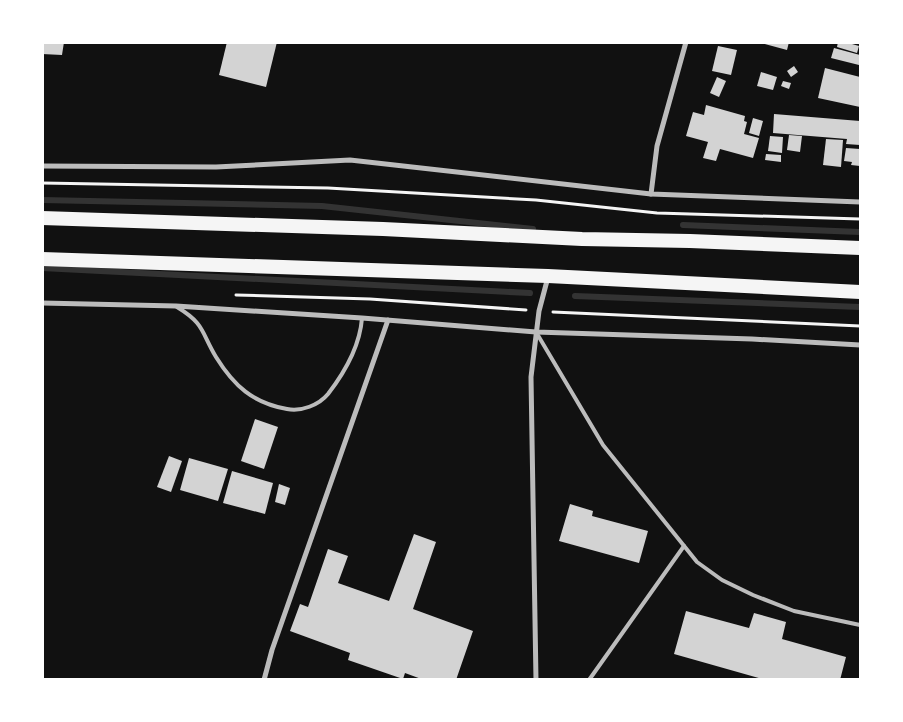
<svg xmlns="http://www.w3.org/2000/svg" width="903" height="722" viewBox="0 0 903 722" font-family="Quicksand,sans-serif">
<rect width="100%" height="100%" fill="#111"/>
<g fill="none" stroke-linecap="round" stroke-linejoin="round">
<g stroke="#333" stroke-width="6">
<path d="M 42,200 L 322,206 L 533,229"/>
<path d="M 683,225 L 860,232"/>
<path d="M 42,268 L 530,293"/>
<path d="M 575,296 L 860,307"/>
</g>
</g>
<g fill="#d3d3d3">
<path d="M 42,42 L 64,42 L 62,55 L 42,54 Z"/>
<path d="M 227,42 L 277,42 L 266,87 L 219,75 Z"/>
<path d="M 757,42 L 789,42 L 787,50 Z"/>
<path d="M 838,42 L 845,42 L 859,46 L 857,53 L 837,47 Z"/>
<path d="M 718,46 L 737,50 L 731,75 L 712,71 Z"/>
<path d="M 834,48 L 860,55 L 859,65 L 831,58 Z"/>
<path d="M 794,66 L 798,72 L 791,77 L 787,71 Z"/>
<path d="M 825,68 L 860,77 L 860,107 L 818,98 Z"/>
<path d="M 761,72 L 777,77 L 773,90 L 757,86 Z"/>
<path d="M 717,77 L 726,81 L 719,97 L 710,93 Z"/>
<path d="M 783,81 L 791,83 L 789,89 L 781,86 Z"/>
<path d="M 706,105 L 745,116 L 744,121 L 747,122 L 744,134 L 759,138 L 753,158 L 720,149 L 716,161 L 703,158 L 708,142 L 686,136 L 693,112 L 704,115 Z"/>
<path d="M 774,114 L 860,121 L 860,145 L 846,144 L 847,139 L 773,133 Z"/>
<path d="M 753,118 L 763,121 L 759,136 L 749,133 Z"/>
<path d="M 789,135 L 802,136 L 800,152 L 787,150 Z"/>
<path d="M 770,136 L 783,137 L 782,153 L 768,151 Z"/>
<path d="M 826,139 L 843,140 L 841,167 L 823,165 Z"/>
<path d="M 846,148 L 860,149 L 860,166 L 851,165 L 852,162 L 844,161 Z"/>
<path d="M 766,154 L 781,155 L 781,162 L 765,160 Z"/>
<path d="M 255,419 L 278,427 L 264,469 L 241,461 Z"/>
<path d="M 169,456 L 182,461 L 171,492 L 157,487 Z"/>
<path d="M 189,458 L 228,469 L 218,501 L 180,490 Z"/>
<path d="M 232,471 L 273,483 L 265,514 L 223,503 Z"/>
<path d="M 279,484 L 290,488 L 285,505 L 275,502 Z"/>
<path d="M 570,504 L 593,511 L 592,516 L 648,531 L 639,563 L 559,541 Z"/>
<path d="M 414,534 L 436,542 L 413,609 L 473,631 L 456,680 L 424,680 L 405,673 L 403,679 L 348,660 L 350,653 L 290,631 L 300,604 L 308,607 L 328,549 L 348,556 L 338,583 L 389,601 Z"/>
<path d="M 686,611 L 749,628 L 754,613 L 786,622 L 782,639 L 846,657 L 840,680 L 766,680 L 674,654 Z"/>
</g>
<g fill="none" stroke-linecap="round" stroke-linejoin="round">
<g stroke="#f5f5f5" stroke-width="3">
<path d="M 42,183 L 328,188 L 536,200 L 657,213 L 860,219"/>
<path d="M 236,295 L 370,299 L 526,310"/>
<path d="M 553,312 L 860,326"/>
</g>
<g stroke="#bcbcbc" stroke-width="4">
<path d="M 177,307 C 205,324 201,332 216,357 C 234,386 253,403 287,409 C 301,412 319,405 328,394 C 345,372 360,345 362,318"/>
<path d="M 536,332 L 603,445 L 697,562 L 722,580 L 753,595 L 794,611 L 860,625"/>
<path d="M 589,680 L 684,546"/>
</g>
<g stroke="#bcbcbc" stroke-width="5">
<path d="M 42,166 L 216,167 L 350,160 L 651,194 L 860,202"/>
<path d="M 651,194 L 657,146 L 686,42"/>
<path d="M 42,303 L 176,306 L 362,318 L 536,332 L 752,339 L 860,345"/>
<path d="M 264,680 L 272,650 L 388,320"/>
<path d="M 536,680 L 531,377 L 539,311 L 548,277"/>
</g>
<g stroke="#f5f5f5" stroke-width="14">
<path d="M 42,218 L 383,229 L 582,239 L 690,241 L 860,248"/>
<path d="M 42,259 L 548,276 L 860,292"/>
</g>
</g>
<rect width="903" height="722" fill="none" stroke="#ffffff" stroke-width="88"/>
</svg>
